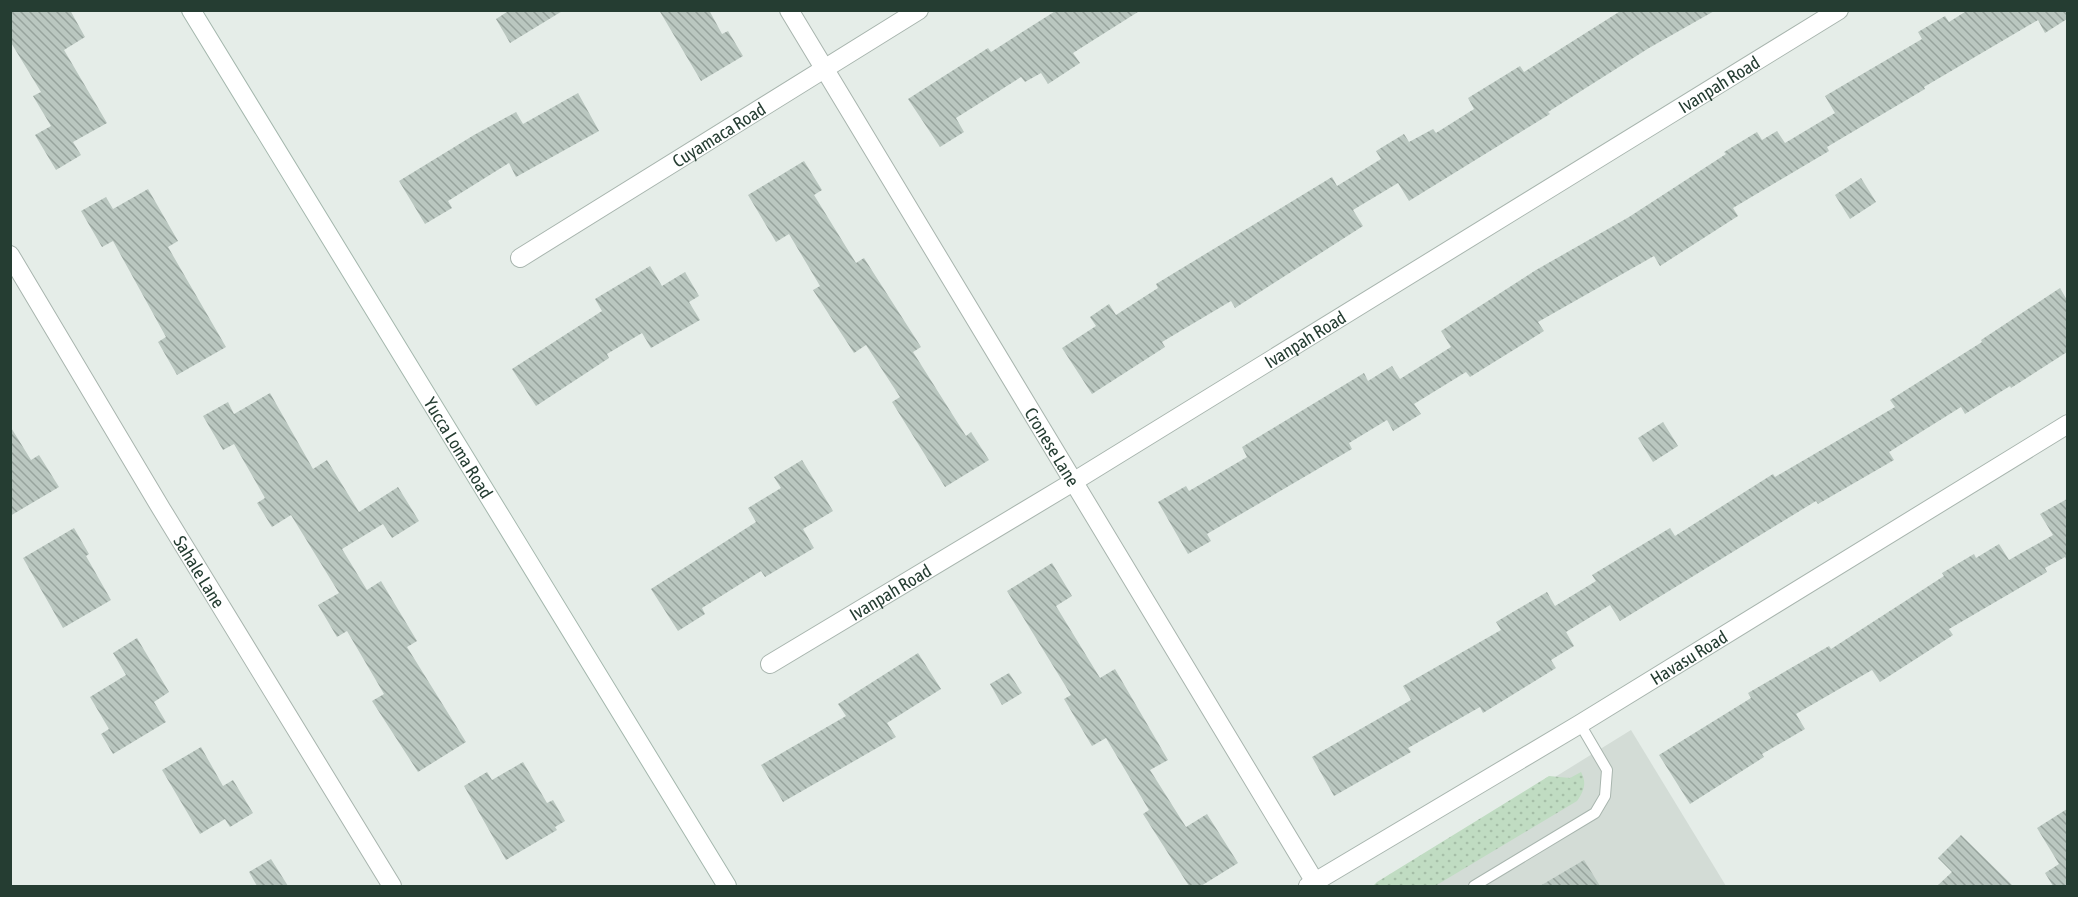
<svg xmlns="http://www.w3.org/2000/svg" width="2078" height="897" viewBox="0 0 2078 897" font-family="'Asap Condensed',sans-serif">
<defs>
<pattern id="grass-dots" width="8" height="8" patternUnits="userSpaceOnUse" patternTransform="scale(1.5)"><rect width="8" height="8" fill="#c0dcc2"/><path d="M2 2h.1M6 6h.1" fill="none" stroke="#a5bea7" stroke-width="1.8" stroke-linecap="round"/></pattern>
<pattern id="building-back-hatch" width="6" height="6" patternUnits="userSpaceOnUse" patternTransform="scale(1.5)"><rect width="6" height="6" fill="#bac7c0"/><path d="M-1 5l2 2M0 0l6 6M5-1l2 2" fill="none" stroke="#97a39d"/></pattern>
</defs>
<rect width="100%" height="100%" fill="#e5ede8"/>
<path fill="#d3dcd6" d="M 1631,730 L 1726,886 L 1379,886 Z"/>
<path fill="url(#grass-dots)" d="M 1581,772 C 1587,783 1584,791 1577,801 L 1435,886 L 1373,886 L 1377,882 L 1549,776 L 1570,778 Z"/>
<g fill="url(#building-back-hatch)">
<path d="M 10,10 L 70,10 L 85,37 L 64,50 L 107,123 L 73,142 L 81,155 L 56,170 L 35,135 L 51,126 L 33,96 L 41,92 L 10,41 Z"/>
<path d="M 510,10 L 564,10 L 510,43 L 496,19 Z"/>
<path d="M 659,10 L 709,10 L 722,34 L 728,31 L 743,56 L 701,81 Z"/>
<path d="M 1057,10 L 1141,10 L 1073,53 L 1080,63 L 1048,84 L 1041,73 L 1025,82 L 1021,77 L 956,118 L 964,132 L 940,147 L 908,99 L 988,48 L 991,52 Z"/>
<path d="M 1622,10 L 1716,10 L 1649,48 L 1548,112 L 1550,114 L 1409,201 L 1398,183 L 1353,210 L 1363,226 L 1235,308 L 1231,301 L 1162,342 L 1165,347 L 1092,394 L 1062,348 L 1096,326 L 1090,317 L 1109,304 L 1116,315 L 1158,288 L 1156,284 L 1332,177 L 1337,186 L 1381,159 L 1376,151 L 1404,134 L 1409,142 L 1433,129 L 1436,133 L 1474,109 L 1468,98 L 1520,66 L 1524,72 Z"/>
<path d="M 1968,10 L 2067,10 L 2067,19 L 2045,33 L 2038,20 L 1924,87 L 1925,89 L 1827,147 L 1829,151 L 1733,208 L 1738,216 L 1660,266 L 1654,256 L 1538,322 L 1544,331 L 1470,377 L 1466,372 L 1414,404 L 1421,414 L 1393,431 L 1387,420 L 1349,443 L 1352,449 L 1207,534 L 1211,541 L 1188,554 L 1158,502 L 1186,486 L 1189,491 L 1247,457 L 1242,447 L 1364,373 L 1368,381 L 1392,366 L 1400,379 L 1451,347 L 1441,331 L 1536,270 L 1629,217 L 1726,154 L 1724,152 L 1757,132 L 1762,140 L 1777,131 L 1785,143 L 1835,113 L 1825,96 L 1922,39 L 1918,32 L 1945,16 L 1949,22 Z"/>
<path d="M 578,93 L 599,131 L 516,177 L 509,163 L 448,201 L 452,208 L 425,224 L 399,181 L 474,135 L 516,112 L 523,124 Z"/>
<path d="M 804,161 L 822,190 L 814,195 L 856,263 L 864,258 L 921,347 L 913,352 L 966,436 L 971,432 L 989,460 L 945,487 L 892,402 L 900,397 L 866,345 L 854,353 L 813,290 L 820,286 L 789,234 L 776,242 L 748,195 Z"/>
<path d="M 1861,178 L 1876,202 L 1850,219 L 1835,195 Z"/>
<path d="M 148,189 L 178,241 L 168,247 L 226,347 L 177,375 L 158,342 L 166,337 L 113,241 L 102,247 L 81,211 L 106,197 L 113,209 Z"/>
<path d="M 650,266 L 662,286 L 685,272 L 699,296 L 689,302 L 700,320 L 651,348 L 642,333 L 607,354 L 609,358 L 536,406 L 512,369 L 602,311 L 595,299 Z"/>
<path d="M 2060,288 L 2067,300 L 2067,352 L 2011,388 L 2010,386 L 1965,414 L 1961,407 L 1889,452 L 1894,460 L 1818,504 L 1816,501 L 1620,621 L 1610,605 L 1566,632 L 1574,646 L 1551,660 L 1556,668 L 1483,713 L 1480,707 L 1408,748 L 1411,752 L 1334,796 L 1312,757 L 1411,700 L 1403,686 L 1501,630 L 1496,622 L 1547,592 L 1555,606 L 1596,581 L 1592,575 L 1670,528 L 1675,536 L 1773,474 L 1775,477 L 1895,407 L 1890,400 L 1982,342 L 1981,340 Z"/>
<path d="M 270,393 L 313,469 L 327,460 L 359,512 L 398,487 L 419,521 L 392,538 L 383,524 L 342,549 L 367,590 L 381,581 L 417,641 L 407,647 L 466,742 L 418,772 L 372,701 L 384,694 L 347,631 L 337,637 L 318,605 L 339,593 L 291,515 L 272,527 L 257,503 L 265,498 L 234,444 L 223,450 L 203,416 L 228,402 L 234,414 Z"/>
<path d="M 1663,422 L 1678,446 L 1653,462 L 1638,438 Z"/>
<path d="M 10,426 L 31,460 L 39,455 L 59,487 L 10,516 Z"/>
<path d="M 802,460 L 833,511 L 803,529 L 814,548 L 765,577 L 761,571 L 702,608 L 705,614 L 678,631 L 651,589 L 756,522 L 748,508 L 781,488 L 774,477 Z"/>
<path d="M 2067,499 L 2067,561 L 2065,557 L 2045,568 L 2047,572 L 1949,629 L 1953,635 L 1880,682 L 1872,670 L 1796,714 L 1805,729 L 1762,754 L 1764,757 L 1690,804 L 1659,755 L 1751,698 L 1748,693 L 1829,646 L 1831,649 L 1944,576 L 1942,573 L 1974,554 L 1976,558 L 1999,544 L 2009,560 L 2053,535 L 2040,514 Z"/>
<path d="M 74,528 L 89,554 L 86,556 L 111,600 L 63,628 L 23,558 Z"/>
<path d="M 1052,563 L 1072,596 L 1056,606 L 1100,678 L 1115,669 L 1168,760 L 1150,770 L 1186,827 L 1207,814 L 1238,863 L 1201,886 L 1189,886 L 1143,814 L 1149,810 L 1106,738 L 1092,746 L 1064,699 L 1071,695 L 1007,591 Z"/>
<path d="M 137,638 L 169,692 L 154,702 L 166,722 L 113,754 L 101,734 L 109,729 L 90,697 L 126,675 L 113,653 Z"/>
<path d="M 918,653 L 941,689 L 887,723 L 896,737 L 783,802 L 761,765 L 846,716 L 838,704 Z"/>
<path d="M 1009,673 L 1022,693 L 1002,705 L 990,684 Z"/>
<path d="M 201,747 L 223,786 L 233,780 L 253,813 L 230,827 L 225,819 L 200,834 L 162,770 Z"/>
<path d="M 523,762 L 547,803 L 553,800 L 565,821 L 555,827 L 557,830 L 506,860 L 464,786 L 487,772 L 492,780 Z"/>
<path d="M 2067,809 L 2067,886 L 2053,886 L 2045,873 L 2059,864 L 2037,828 Z"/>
<path d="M 1961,835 L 2013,886 L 1937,886 L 1952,872 L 1938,858 Z"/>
<path d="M 271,859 L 288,886 L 257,886 L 249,872 Z"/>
<path d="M 1584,860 L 1600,886 L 1540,886 Z"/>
</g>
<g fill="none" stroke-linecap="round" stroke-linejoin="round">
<g stroke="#a8b5ae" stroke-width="12">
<path id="service" d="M 1474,886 L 1595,813 L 1605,796 L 1607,770 L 1580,724"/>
</g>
<g stroke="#a8b5ae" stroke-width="20">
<g id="minor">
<path id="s1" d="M 789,10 L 1315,882"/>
<path id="s2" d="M 10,255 L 162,510 L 392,886"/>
<path id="s3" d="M 520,258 L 919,10"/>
<path id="s4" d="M 770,664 L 1073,482 L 1839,10"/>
<path id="s5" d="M 1308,886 L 1580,724 L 2068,424"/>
</g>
</g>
<g stroke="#a4b7ad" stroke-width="20">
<g id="secondary">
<path id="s6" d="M 191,10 L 727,886"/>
</g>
</g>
<use href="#service" stroke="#fff" stroke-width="10"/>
<use href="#minor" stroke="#fff" stroke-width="18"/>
<use href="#secondary" stroke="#fff" stroke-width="18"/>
</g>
<g text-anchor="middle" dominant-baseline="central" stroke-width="4.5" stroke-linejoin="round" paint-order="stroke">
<g font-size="18" fill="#253d32" stroke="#f5f9f6">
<text stroke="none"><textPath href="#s4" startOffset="1112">Ivanpah Road</textPath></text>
<text stroke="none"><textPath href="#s3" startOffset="234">Cuyamaca Road</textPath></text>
<text stroke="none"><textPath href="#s4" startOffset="626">Ivanpah Road</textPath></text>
<text stroke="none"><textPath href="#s1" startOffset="510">Cronese Lane</textPath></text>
<text stroke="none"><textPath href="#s6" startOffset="513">Yucca Loma Road</textPath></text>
<text stroke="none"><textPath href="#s2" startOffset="369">Sahale Lane</textPath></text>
<text stroke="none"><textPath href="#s4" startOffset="140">Ivanpah Road</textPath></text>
<text stroke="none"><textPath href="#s5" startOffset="444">Havasu Road</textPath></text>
</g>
</g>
<rect width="2078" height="897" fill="none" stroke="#253d32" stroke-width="24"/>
</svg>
